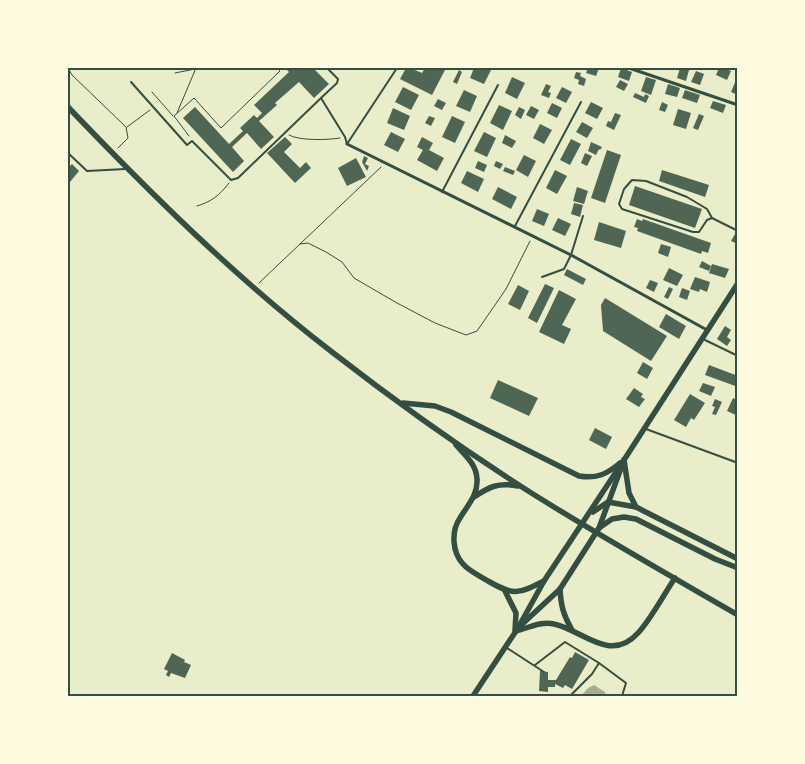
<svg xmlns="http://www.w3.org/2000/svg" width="805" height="764" viewBox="0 0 805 764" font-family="'Sofia Sans Condensed',sans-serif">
<rect width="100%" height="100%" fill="#e9edc9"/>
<path fill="#a3b18a" d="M 594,685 L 605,692 L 606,696 L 581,696 L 588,688 Z"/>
<g fill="#4f6655">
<path d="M 287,68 L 313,68 L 329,84 L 314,98 L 299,82 L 275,103 L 277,105 L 259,121 L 274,137 L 261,149 L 247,133 L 232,147 L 244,161 L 233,172 L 183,118 L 195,107 L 229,144 L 243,131 L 240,128 L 254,115 L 257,118 L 262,113 L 254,105 L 289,72 L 286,69 Z"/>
<path d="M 406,68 L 410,68 L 422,73 L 425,68 L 446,68 L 432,95 L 400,79 Z"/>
<path d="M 474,68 L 492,68 L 484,84 L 470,78 Z"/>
<path d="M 588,68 L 599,68 L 596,76 L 586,73 Z"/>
<path d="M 621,68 L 632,72 L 629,81 L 618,77 Z"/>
<path d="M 680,68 L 689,70 L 686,81 L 677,78 Z"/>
<path d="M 719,68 L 727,68 L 726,69 L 731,71 L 727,80 L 716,75 Z"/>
<path d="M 459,70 L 462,72 L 457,84 L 453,82 Z"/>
<path d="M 696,71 L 704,74 L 700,85 L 691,82 Z"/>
<path d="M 576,72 L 581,73 L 580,76 L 586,79 L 584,86 L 578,84 L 579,80 L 574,78 Z"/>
<path d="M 512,77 L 525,83 L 517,99 L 505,93 Z"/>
<path d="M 646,77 L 656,80 L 651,95 L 641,91 Z"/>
<path d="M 620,80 L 628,84 L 624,91 L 616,87 Z"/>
<path d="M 736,80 L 738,81 L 738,95 L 731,92 Z"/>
<path d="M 546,84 L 551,86 L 548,92 L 551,93 L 549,98 L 541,95 Z"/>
<path d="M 668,84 L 680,88 L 677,97 L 665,94 Z"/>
<path d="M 403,87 L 419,95 L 411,110 L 395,102 Z"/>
<path d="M 562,87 L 572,92 L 566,103 L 556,98 Z"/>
<path d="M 464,90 L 477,96 L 470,112 L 456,106 Z"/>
<path d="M 685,90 L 700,95 L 697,103 L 682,98 Z"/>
<path d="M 635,93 L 644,97 L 645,94 L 649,96 L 646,103 L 633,97 Z"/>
<path d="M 438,99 L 446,103 L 442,110 L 434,106 Z"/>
<path d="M 713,101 L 726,105 L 723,113 L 710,108 Z"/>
<path d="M 591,102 L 603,108 L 597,119 L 585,113 Z"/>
<path d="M 662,102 L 668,105 L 665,112 L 659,110 Z"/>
<path d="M 552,103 L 562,108 L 557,118 L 547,113 Z"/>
<path d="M 499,105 L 512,111 L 503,130 L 490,123 Z"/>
<path d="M 531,106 L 539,110 L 534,119 L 526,115 Z"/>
<path d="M 519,107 L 525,110 L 521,119 L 515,115 Z"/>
<path d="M 393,108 L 410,116 L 404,130 L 387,123 Z"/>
<path d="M 678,109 L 691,113 L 686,129 L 673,125 Z"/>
<path d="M 615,113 L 621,115 L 614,130 L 606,126 L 608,121 L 611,122 Z"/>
<path d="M 699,114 L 704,116 L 698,130 L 693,128 Z"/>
<path d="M 429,116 L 435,118 L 431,126 L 425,123 Z"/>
<path d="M 452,116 L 465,122 L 455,143 L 442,137 Z"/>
<path d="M 582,122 L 593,128 L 587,138 L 576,132 Z"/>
<path d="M 540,124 L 552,130 L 544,144 L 533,138 Z"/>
<path d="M 391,132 L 405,139 L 398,152 L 384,145 Z"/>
<path d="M 484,132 L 496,138 L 487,157 L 474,151 Z"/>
<path d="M 505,135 L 516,141 L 512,148 L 502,143 Z"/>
<path d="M 285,137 L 292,144 L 284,152 L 300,168 L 306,162 L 311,168 L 295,183 L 267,153 Z"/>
<path d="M 422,137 L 433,143 L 429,150 L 444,158 L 437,171 L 417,160 L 423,150 L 417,147 Z"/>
<path d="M 571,139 L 581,144 L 570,165 L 560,160 Z"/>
<path d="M 591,142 L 602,147 L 600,150 L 599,149 L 596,155 L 588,151 Z"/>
<path d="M 607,150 L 621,155 L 605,203 L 591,198 Z"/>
<path d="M 585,153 L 592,156 L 587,166 L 581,163 Z"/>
<path d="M 524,155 L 536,161 L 528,177 L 516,170 Z"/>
<path d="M 364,156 L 368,158 L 365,164 L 369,166 L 367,171 L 362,162 Z"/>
<path d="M 356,158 L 366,177 L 347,186 L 338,168 Z"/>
<path d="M 478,161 L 487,165 L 484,172 L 475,168 Z"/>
<path d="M 496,161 L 503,164 L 500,169 L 494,166 Z"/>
<path d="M 72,164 L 79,171 L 70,182 L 68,180 L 68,168 Z"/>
<path d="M 505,167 L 515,171 L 513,175 L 503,171 Z"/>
<path d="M 555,170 L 567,176 L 557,194 L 546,188 Z"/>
<path d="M 662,170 L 709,185 L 705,197 L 659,181 Z"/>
<path d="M 467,171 L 484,179 L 478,192 L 461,183 Z"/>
<path d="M 635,186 L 702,209 L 695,228 L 629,205 Z"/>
<path d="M 498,187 L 517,197 L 511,209 L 492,199 Z"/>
<path d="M 577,187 L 588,191 L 584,204 L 573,201 Z"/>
<path d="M 574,203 L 583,205 L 580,217 L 571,214 Z"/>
<path d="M 537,209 L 549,214 L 544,226 L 532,221 Z"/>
<path d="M 558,218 L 571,224 L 565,236 L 552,230 Z"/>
<path d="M 637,219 L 642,221 L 643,219 L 711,243 L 708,253 L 702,251 L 701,254 L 637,231 L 638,228 L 634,227 Z"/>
<path d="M 599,222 L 626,231 L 621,248 L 594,240 Z"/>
<path d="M 735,234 L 738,235 L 738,244 L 731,241 Z"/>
<path d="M 661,244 L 671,247 L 668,257 L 658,253 Z"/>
<path d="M 702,261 L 711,266 L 709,271 L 699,267 Z"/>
<path d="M 712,264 L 729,269 L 725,278 L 709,273 Z"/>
<path d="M 669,268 L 683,275 L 677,286 L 663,280 Z"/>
<path d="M 567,269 L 586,279 L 583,285 L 564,275 Z"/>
<path d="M 695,277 L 710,282 L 707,292 L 700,289 L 699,292 L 690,289 Z"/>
<path d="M 650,280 L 658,283 L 654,292 L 646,288 Z"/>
<path d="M 545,284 L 554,288 L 537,323 L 528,318 Z"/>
<path d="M 518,285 L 529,291 L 520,310 L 508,304 Z"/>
<path d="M 669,287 L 673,289 L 668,299 L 664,297 Z"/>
<path d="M 682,288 L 690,291 L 687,300 L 679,297 Z"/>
<path d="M 559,290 L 576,299 L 562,325 L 571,329 L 564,344 L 539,332 Z"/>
<path d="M 605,298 L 667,336 L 651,361 L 603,331 L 601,305 Z"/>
<path d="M 666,314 L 686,326 L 679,339 L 659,327 Z"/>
<path d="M 725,326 L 731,330 L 727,337 L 731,340 L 727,346 L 717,339 Z"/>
<path d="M 643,362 L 653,368 L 647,379 L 637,373 Z"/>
<path d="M 709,365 L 738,376 L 738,387 L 705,375 Z"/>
<path d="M 498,380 L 538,398 L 529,416 L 490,398 Z"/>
<path d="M 703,383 L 715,387 L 711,396 L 699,391 Z"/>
<path d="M 634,388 L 643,394 L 641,397 L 645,399 L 639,407 L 626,399 Z"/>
<path d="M 690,394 L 705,403 L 694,420 L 691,418 L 686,427 L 674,420 Z"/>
<path d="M 733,398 L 738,401 L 738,416 L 727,411 Z"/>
<path d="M 715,399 L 722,402 L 716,415 L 712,414 L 715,407 L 712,406 Z"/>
<path d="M 595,428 L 612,437 L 606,449 L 589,440 Z"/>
<path d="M 575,652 L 589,660 L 572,689 L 565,685 L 563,688 L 555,684 L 555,687 L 548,687 L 548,692 L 539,691 L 540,671 L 548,672 L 548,680 L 556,680 L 570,657 L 572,658 Z"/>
<path d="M 172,653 L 185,660 L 184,662 L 191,665 L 185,678 L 171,673 L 169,677 L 166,675 L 168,671 L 164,669 Z"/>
</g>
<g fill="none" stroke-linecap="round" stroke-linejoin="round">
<g stroke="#344e41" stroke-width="1">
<path d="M 68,68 L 72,75 L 126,127 L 128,138 L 118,148"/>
<path d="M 175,73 L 195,69 L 221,68"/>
<path d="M 152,92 L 173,116"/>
<path d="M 177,113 L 196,68"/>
<path d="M 127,127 L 150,110"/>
<path d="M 289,135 C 299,141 328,140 340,138"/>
<path d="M 189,136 L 174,116 L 194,98 L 221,128 L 280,71 L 278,69 L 279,68"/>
<path d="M 197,206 C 211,202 220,195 229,183"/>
<path d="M 300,244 L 308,243 L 326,252 L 342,262 L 354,278 L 397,303 L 435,323 L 466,335 L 477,331 L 506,289 L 530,241"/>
<path d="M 259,283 L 381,167"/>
</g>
<g stroke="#344e41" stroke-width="2">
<path d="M 131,82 L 187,145 L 192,141 L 231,180 L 238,178 L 321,98 L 345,137 L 347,144"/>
<path d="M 321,98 L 337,83 L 338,79 L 327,68"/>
<path d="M 347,144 L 397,68"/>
<path d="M 68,153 L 87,171 L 125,169"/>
<path d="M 442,192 L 498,85"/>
<path d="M 712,218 L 707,220 L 699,232 L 693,232 L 622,209 L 619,204 L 624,189 L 632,180 L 646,181 L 687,197 L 707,209 L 712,218 L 738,231"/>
<path d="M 515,226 L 581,102"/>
<path d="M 542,277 L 564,269 L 571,255 L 583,216"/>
<path d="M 705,340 L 738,356"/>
<path d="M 646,429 L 738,463"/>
<path d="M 507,648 L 544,672"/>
<path d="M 535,665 L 565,642 L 599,663"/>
<path d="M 543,696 L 570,696 L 592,674 L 599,663 L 626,683 L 622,696"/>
</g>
<g stroke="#344e41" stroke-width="3">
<path d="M 629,68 L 738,105"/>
<path d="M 347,144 L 571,255 L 707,330"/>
</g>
<path stroke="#344e41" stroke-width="5.5" d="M 599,528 L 624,460 L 738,283"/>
<g stroke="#344e41" stroke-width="5.5">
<path d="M 68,107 C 151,194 236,278 332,352 C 395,401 465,451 533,494 C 600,536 669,575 738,615"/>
<path d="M 403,403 L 435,406 L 451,412 L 579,476 C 597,479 607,474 620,463"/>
<path d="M 456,445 C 466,456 477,465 477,480 C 478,495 467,506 460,518 C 451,531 452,552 463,564 C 469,571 480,576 488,581 C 514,596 518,594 544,581"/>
<path d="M 624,460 L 629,493 L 636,507"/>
<path d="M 474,497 C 489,487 498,482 518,486"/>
<path d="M 593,512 L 608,502 L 636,507 L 738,559"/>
<path d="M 560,589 C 561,606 563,614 572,630"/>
<path d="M 505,591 L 516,613 L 515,631"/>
<path d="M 518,628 L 560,589 L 599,528 L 612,519 L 624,517 L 636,519 L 715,559 L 738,568"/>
<path d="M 516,631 C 528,628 541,621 554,624 C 583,630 610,664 638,633 C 651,619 664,594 675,578"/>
<path d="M 473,696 L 518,628 L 544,581 L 624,460"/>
</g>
</g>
<rect width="805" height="764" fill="none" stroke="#fefae0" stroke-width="138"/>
<rect x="69" y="69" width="667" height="626" fill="none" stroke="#344e41" stroke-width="2"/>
</svg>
